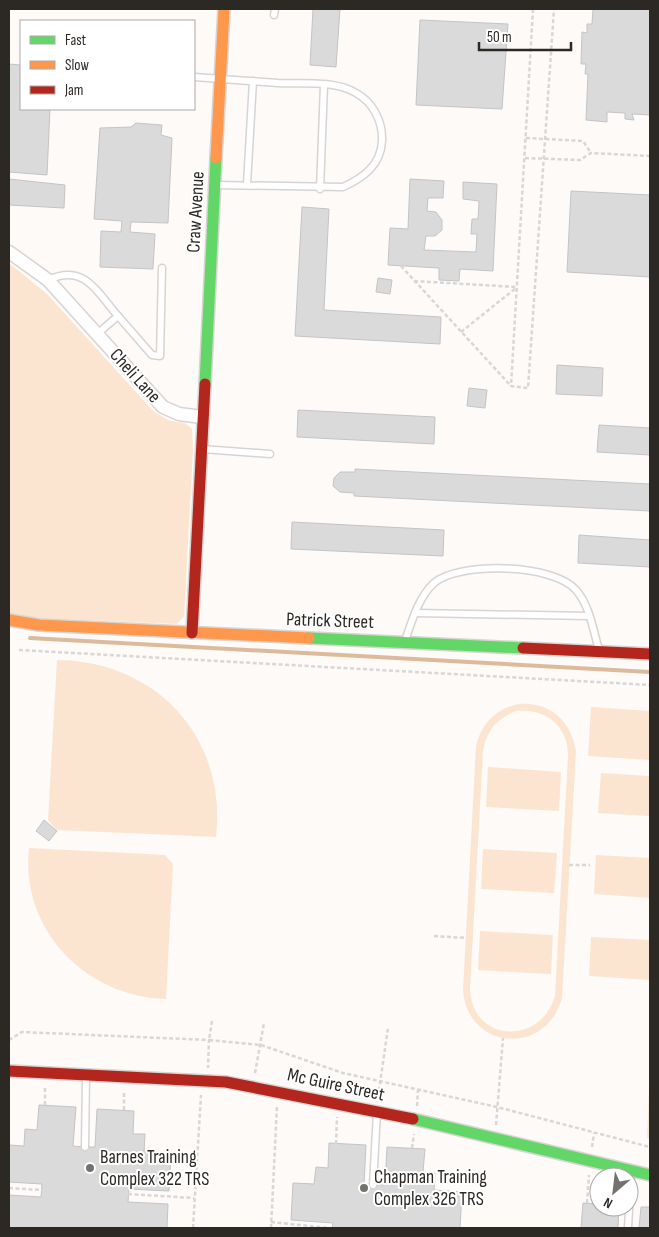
<svg xmlns="http://www.w3.org/2000/svg" width="659" height="1237" viewBox="0 0 659 1237" font-family="'Sofia Sans Condensed',sans-serif">
<rect width="100%" height="100%" fill="#fdfaf8"/>
<g fill="#fbe5d0" fill-rule="evenodd">
<path d="M 9,263 L 47,294 L 154,412 L 170,421 L 185,423 L 192,429 L 193,450 L 184,616 L 177,624 L 36,618 L 9,613 Z"/>
<path d="M 57,660 C 156,661 227,737 216,837 L 57,830 L 48,820 Z"/>
<path d="M 518,704 C 549,701 571,720 576,751 L 562,998 C 546,1057 467,1050 463,990 L 476,746 C 481,724 496,709 518,704 ZM 516,711 C 545,708 568,725 568,755 L 555,996 C 540,1047 471,1042 470,988 L 483,751 C 486,731 496,719 516,711 Z"/>
<path d="M 591,707 L 650,711 L 650,760 L 588,756 Z"/>
<path d="M 488,767 L 561,772 L 559,811 L 486,807 Z"/>
<path d="M 601,773 L 650,776 L 650,816 L 598,813 Z"/>
<path d="M 29,848 L 165,855 L 173,864 L 166,999 C 86,997 20,930 29,848 Z"/>
<path d="M 483,849 L 557,853 L 554,893 L 481,889 Z"/>
<path d="M 596,855 L 650,858 L 650,898 L 594,894 Z"/>
<path d="M 480,931 L 553,935 L 551,974 L 478,970 Z"/>
<path d="M 591,937 L 650,940 L 650,980 L 589,976 Z"/>
<path d="M 650,1067 L 650,1138 L 647,1138 Z"/>
</g>
<g fill="none" stroke-linecap="round" stroke-linejoin="round">
<path stroke="#dcba9b" stroke-width="4" d="M 30,638 L 650,672"/>
</g>
<g fill="#dadadb" stroke="#c5c4c5">
<path d="M 313,9 L 340,9 L 336,67 L 310,65 Z"/>
<path d="M 593,9 L 650,9 L 650,115 L 632,114 L 634,120 L 625,119 L 625,113 L 607,112 L 607,122 L 586,120 L 588,74 L 585,74 L 586,64 L 581,64 L 582,32 L 587,33 L 587,24 L 592,24 Z"/>
<path d="M 420,20 L 508,24 L 502,109 L 416,105 Z"/>
<path d="M 9,64 L 21,65 L 21,109 L 50,109 L 47,175 L 9,172 Z"/>
<path d="M 136,123 L 162,125 L 161,135 L 172,138 L 168,223 L 131,222 L 130,232 L 155,234 L 153,269 L 100,267 L 101,231 L 121,232 L 122,221 L 94,219 L 100,128 L 131,127 Z"/>
<path d="M 9,179 L 65,185 L 64,208 L 9,205 Z"/>
<path d="M 410,179 L 444,181 L 443,198 L 428,198 L 427,211 L 436,212 L 442,220 L 442,230 L 435,236 L 426,236 L 424,250 L 476,252 L 477,234 L 471,234 L 472,219 L 478,219 L 479,201 L 463,199 L 463,182 L 497,184 L 493,271 L 460,269 L 459,281 L 439,280 L 439,268 L 388,265 L 390,228 L 408,229 Z"/>
<path d="M 571,191 L 650,195 L 650,277 L 567,272 Z"/>
<path d="M 302,207 L 329,209 L 324,310 L 441,317 L 440,344 L 295,336 Z"/>
<path d="M 378,278 L 392,280 L 390,294 L 376,292 Z"/>
<path d="M 557,365 L 603,368 L 602,396 L 556,394 Z"/>
<path d="M 469,388 L 487,390 L 485,408 L 467,406 Z"/>
<path d="M 298,410 L 435,417 L 434,444 L 297,437 Z"/>
<path d="M 599,425 L 650,428 L 650,455 L 597,452 Z"/>
<path d="M 355,469 L 650,484 L 650,511 L 354,496 L 354,493 L 340,492 L 333,486 L 334,478 L 340,472 L 355,472 Z"/>
<path d="M 292,522 L 444,530 L 443,556 L 291,549 Z"/>
<path d="M 579,535 L 650,540 L 650,567 L 578,563 Z"/>
<path d="M 44,820 L 57,831 L 49,841 L 36,831 Z"/>
<path d="M 39,1105 L 76,1107 L 73,1146 L 85,1147 L 95,1147 L 97,1109 L 134,1111 L 133,1134 L 145,1134 L 144,1152 L 171,1154 L 169,1191 L 129,1189 L 128,1202 L 168,1204 L 167,1228 L 9,1228 L 9,1195 L 41,1197 L 42,1184 L 9,1182 L 9,1145 L 24,1146 L 25,1129 L 37,1130 Z"/>
<path d="M 329,1143 L 366,1145 L 364,1184 L 385,1185 L 387,1147 L 425,1149 L 423,1172 L 435,1173 L 434,1190 L 462,1192 L 460,1228 L 332,1228 L 333,1223 L 291,1220 L 293,1183 L 314,1184 L 316,1167 L 328,1168 Z"/>
<path d="M 583,1203 L 599,1204 L 599,1207 L 619,1207 L 618,1228 L 569,1228 L 581,1228 Z"/>
<path d="M 641,1207 L 650,1207 L 650,1228 L 639,1228 Z"/>
</g>
<g fill="none" stroke-linecap="round" stroke-linejoin="round">
<g stroke="#d7d4d1" stroke-width="9">
<g id="lane">
<path d="M 274,15 L 275,9"/>
<path d="M 194,77 C 222,79 250,81 278,83 C 301,84 335,80 356,93 C 373,102 383,122 382,141 C 381,165 363,178 343,187 L 216,185"/>
<path d="M 247,184 L 253,81"/>
<path d="M 320,189 L 324,85"/>
<path d="M 48,280 C 84,263 96,291 118,316"/>
<path d="M 97,334 L 118,316 L 152,355 L 160,356 L 162,268"/>
<path d="M 202,449 L 270,454"/>
<path d="M 415,613 L 589,616"/>
<path d="M 405,641 C 412,621 418,598 434,583 C 460,561 554,564 576,590 C 590,606 593,630 599,650"/>
<path d="M 85,1147 L 86,1077"/>
<path d="M 373,1185 L 377,1112"/>
<path d="M 628,1228 L 631,1171"/>
</g>
</g>
<g stroke="#d7d4d1" stroke-width="15">
<path id="street" d="M 9,252 L 48,280 L 163,407 L 179,414 L 202,417"/>
</g>
<g stroke="#d7d4d1" stroke-width="14">
<g id="fast">
<path d="M 205,384 L 216,158"/>
<path d="M 309,638 L 523,648"/>
<path d="M 413,1119 L 650,1175"/>
</g>
</g>
<g stroke="#d7d4d1" stroke-width="14">
<g id="slow">
<path d="M 216,158 L 224,9"/>
<path d="M 9,620 L 39,625 L 309,638"/>
</g>
</g>
<g stroke="#d7d4d1" stroke-width="14">
<g id="jam">
<path d="M 192,633 L 205,384"/>
<path d="M 523,648 L 650,654"/>
<path d="M 9,1071 L 226,1082 L 413,1119"/>
</g>
</g>
<g stroke="#d8d7d7" stroke-width="2.5" stroke-dasharray="4 2.5" stroke-linecap="butt">
<path d="M 533,9 L 511,386 L 528,388 L 554,9"/>
<path d="M 526,138 L 583,141 L 591,153"/>
<path d="M 525,158 L 580,160 L 591,153 L 650,156"/>
<path d="M 401,266 L 511,386"/>
<path d="M 414,281 L 517,287"/>
<path d="M 461,332 L 516,288"/>
<path d="M 19,650 L 650,685"/>
<path d="M 569,865 L 590,865"/>
<path d="M 434,936 L 466,938"/>
<path d="M 212,1021 L 209,1040 L 261,1045 L 343,1073 L 497,1107 L 650,1147"/>
<path d="M 9,1040 L 22,1032 L 209,1040 L 208,1068"/>
<path d="M 255,1073 L 264,1023"/>
<path d="M 378,1097 L 388,1028"/>
<path d="M 45,1105 L 45,1087"/>
<path d="M 417,1106 L 418,1090"/>
<path d="M 124,1110 L 124,1092"/>
<path d="M 496,1125 L 503,1038"/>
<path d="M 336,1144 L 337,1117"/>
<path d="M 592,1147 L 594,1133"/>
<path d="M 412,1148 L 414,1134"/>
<path d="M 9,1188 L 42,1190"/>
<path d="M 128,1194 L 194,1198"/>
<path d="M 587,1203 L 589,1175"/>
<path d="M 271,1222 L 329,1228"/>
<path d="M 193,1228 L 201,1095"/>
<path d="M 271,1228 L 277,1106"/>
</g>
<use href="#lane" stroke="#fffefe" stroke-width="6"/>
<use href="#street" stroke="#fffefe" stroke-width="12"/>
<use href="#fast" stroke="#63d668" stroke-width="11"/>
<use href="#slow" stroke="#ff974d" stroke-width="11"/>
<use href="#jam" stroke="#b3261e" stroke-width="11"/>
</g>
<g fill="#75726e" stroke="#fff" stroke-width="2">
<circle cx="90" cy="1168" r="5"/>
<circle cx="364" cy="1188" r="5"/>
</g>
<g text-anchor="middle" dominant-baseline="central" stroke-width="4" stroke-linejoin="round" paint-order="stroke">
<g font-size="19" fill="#2c2824" stroke="#fff">
<text transform="translate(196 212) rotate(-87)">Craw Avenue</text>
<text transform="translate(135 376) rotate(48)">Cheli Lane</text>
<text transform="translate(330 621) rotate(2)">Patrick Street</text>
<text transform="translate(336 1085) rotate(12)">Mc Guire Street</text>
</g>
<g font-size="19" fill="#2c2824" stroke="#fff" text-anchor="start">
<text x="100" y="1157">Barnes Training<tspan x="100" dy="22">Complex 322 TRS</tspan></text>
<text x="374" y="1177">Chapman Training<tspan x="374" dy="22">Complex 326 TRS</tspan></text>
</g>
</g>
<rect width="659" height="1237" fill="none" stroke="#2c2824" stroke-width="20"/>
<rect x="20" y="20" width="175" height="90" fill="#ffffff" stroke="#aba9a7"/>
<rect x="30" y="36" width="25" height="8" fill="#63d668" stroke="#aba9a7"/>
<text x="65" y="45" font-size="15" fill="#2c2824">Fast</text>
<rect x="30" y="61" width="25" height="8" fill="#ff974d" stroke="#aba9a7"/>
<text x="65" y="70" font-size="15" fill="#2c2824">Slow</text>
<rect x="30" y="86" width="25" height="8" fill="#b3261e" stroke="#aba9a7"/>
<text x="65" y="95" font-size="15" fill="#2c2824">Jam</text>
<g transform="translate(614 1192) rotate(208)"><circle r="24" fill="#ffffff" stroke="#aba9a7"/>
<path d="M0-4L9 19L0 12L-9 19Z" fill="#75726e"/>
<text y="-8" font-size="14" font-weight="bold" text-anchor="middle" fill="#2c2824">N</text>
</g>
<path d="M479 42v8h92v-8" fill="none" stroke="#2c2824" stroke-width="2.5"/>
<text x="487" y="42" font-size="15" fill="#2c2824" stroke="#ffffff" stroke-width="4" paint-order="stroke">50 m</text>
</svg>
